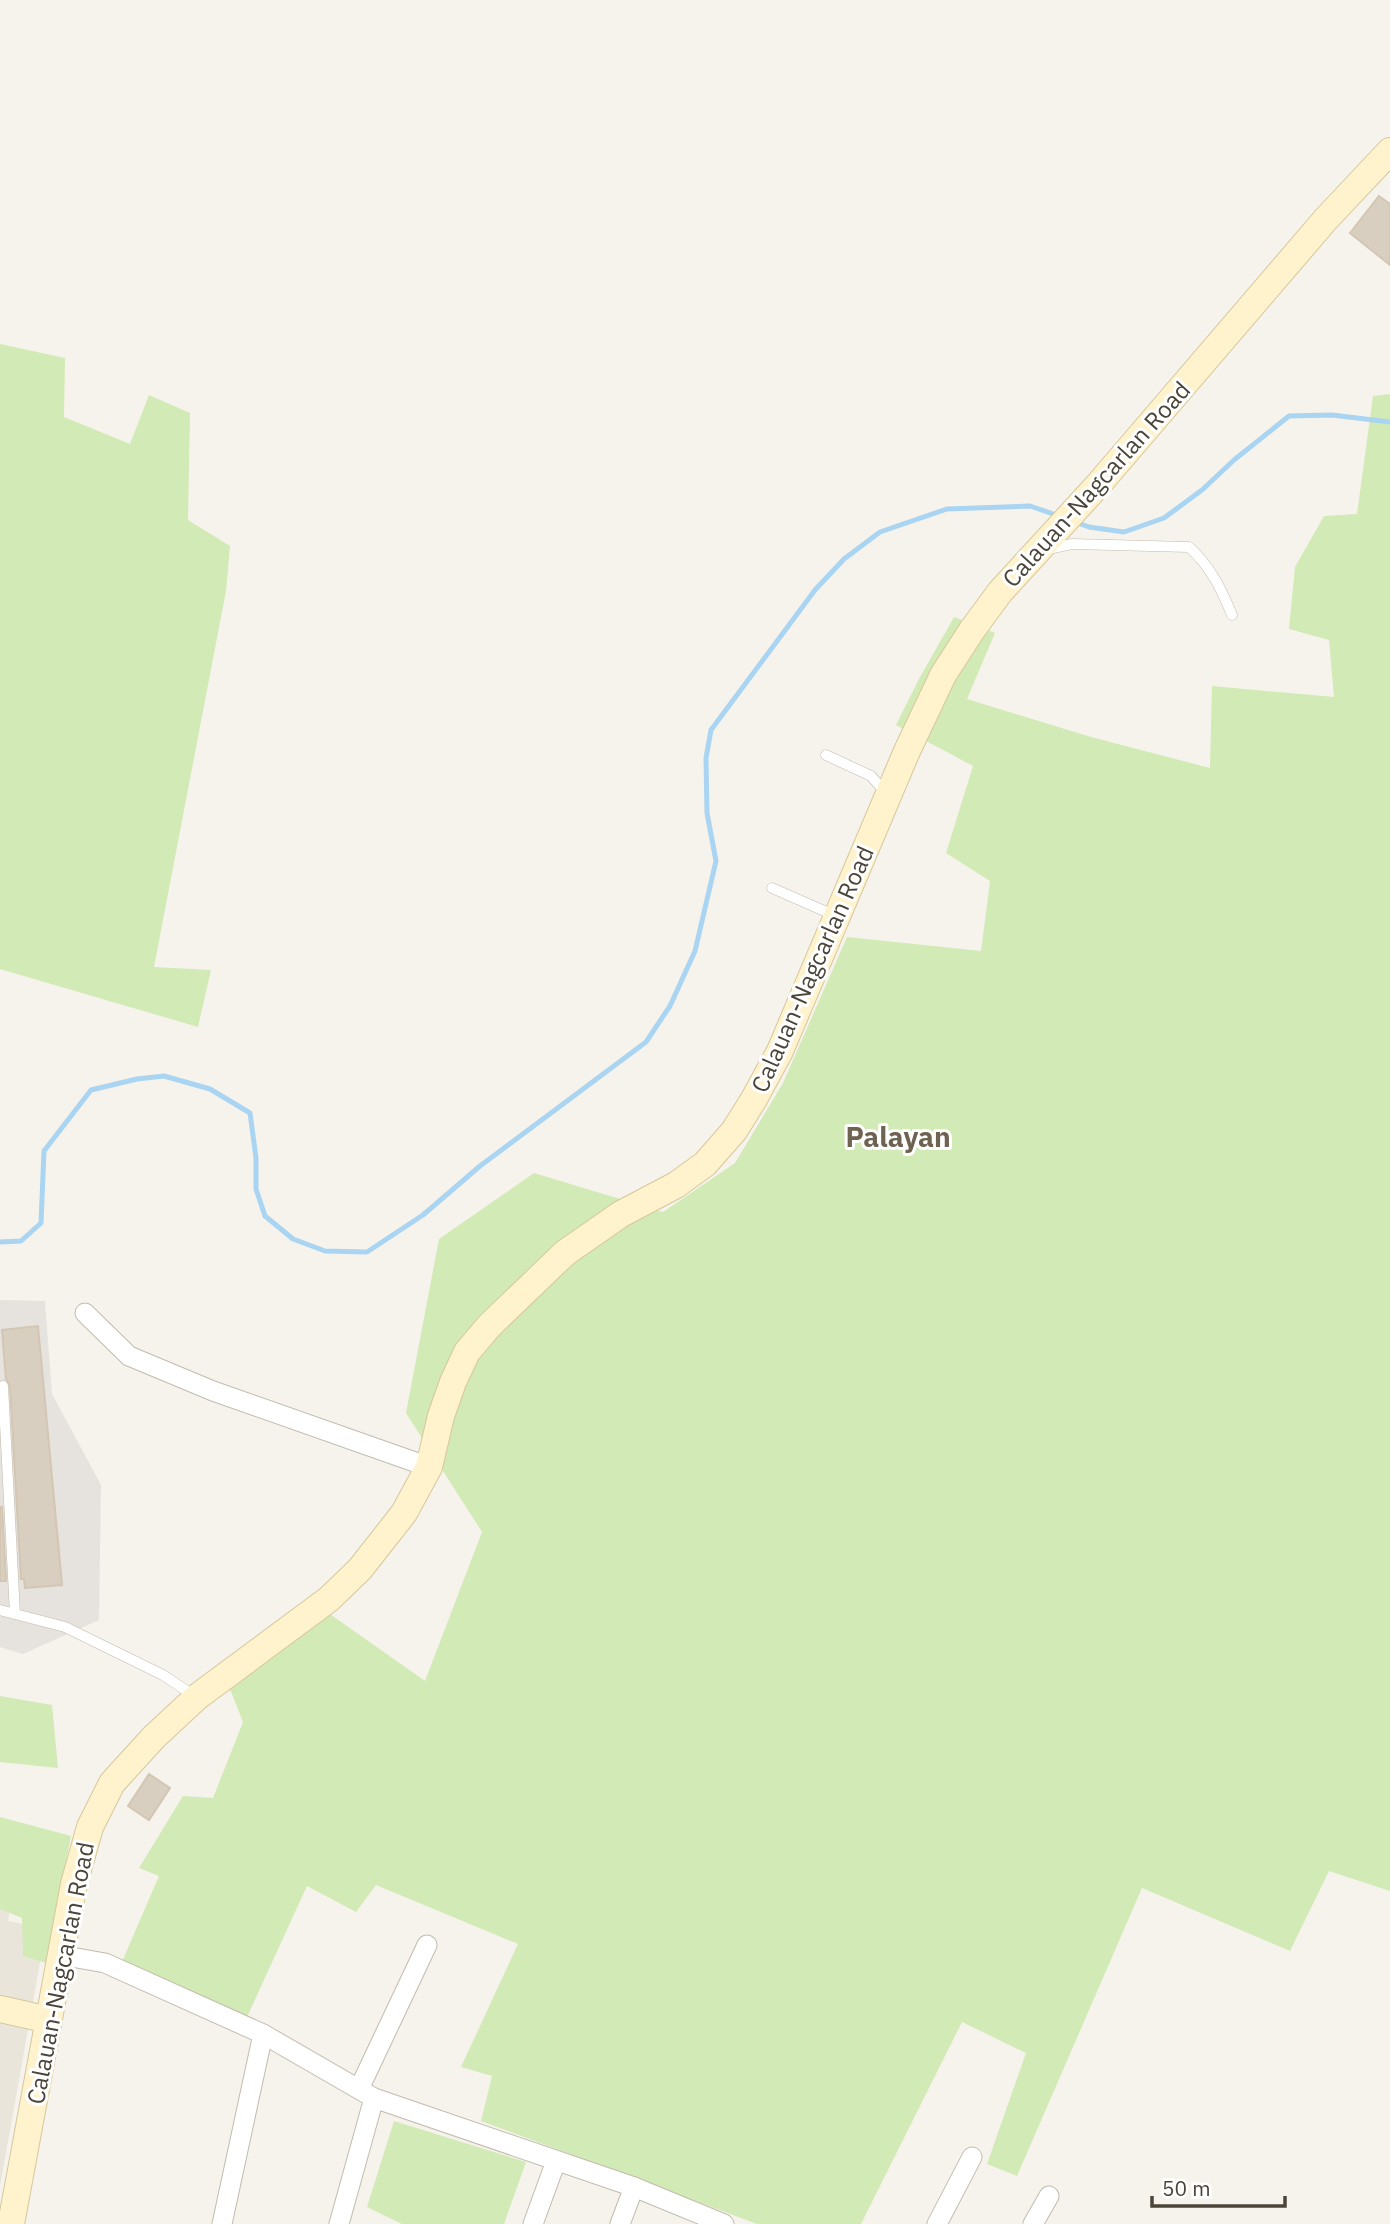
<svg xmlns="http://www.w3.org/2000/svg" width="1390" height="2224" viewBox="0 0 1390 2224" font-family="'IBM Plex Sans',sans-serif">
<rect width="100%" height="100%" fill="#f6f3ec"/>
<path fill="#eae5da" d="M 0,1878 L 14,1883 L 8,1921 L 46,1929 L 0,2186 Z"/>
<path fill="#e6e2dd" d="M 0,1300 L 45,1301 L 52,1394 L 101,1485 L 99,1620 L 23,1654 L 0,1647 Z"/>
<g fill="#d2eab5">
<path d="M 0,344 L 65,358 L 64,417 L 130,444 L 149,395 L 190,413 L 188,520 L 230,546 L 226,591 L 154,967 L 211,970 L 198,1027 L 0,969 Z"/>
<path d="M 1390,394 L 1390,1891 L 1329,1871 L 1290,1951 L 1142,1888 L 1017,2176 L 987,2164 L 1026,2053 L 962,2022 L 861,2224 L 757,2224 L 481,2121 L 492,2076 L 461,2067 L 518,1944 L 376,1885 L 356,1912 L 307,1886 L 247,2017 L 121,1964 L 159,1876 L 139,1868 L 183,1796 L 213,1798 L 243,1722 L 230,1689 L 327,1612 L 425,1681 L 482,1532 L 406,1413 L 439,1239 L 534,1173 L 663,1212 L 735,1163 L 783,1083 L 847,937 L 981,951 L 990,881 L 946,853 L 973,766 L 896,725 L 919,679 L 954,617 L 995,633 L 967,699 L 1091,737 L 1210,768 L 1212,686 L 1334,697 L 1329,640 L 1289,629 L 1295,567 L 1324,516 L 1357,514 L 1373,396 Z"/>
<path d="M 0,1696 L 52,1705 L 58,1768 L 0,1762 Z"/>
<path d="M 0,1817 L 71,1836 L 46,1963 L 23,1956 L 22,1918 L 0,1909 Z"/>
<path d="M 394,2121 L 526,2162 L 504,2224 L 402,2224 L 367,2207 Z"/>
</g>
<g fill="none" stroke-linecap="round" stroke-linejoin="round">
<g stroke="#a9d4f2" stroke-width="5">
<path d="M 1075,522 L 1089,527 L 1124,532 L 1164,518 L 1202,490 L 1234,460 L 1289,416 L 1332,415 L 1390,422"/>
<path d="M 0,1242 L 21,1241 L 41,1223 L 44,1151 L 91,1090 L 137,1079 L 164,1076 L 210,1089 L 250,1113 L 256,1158 L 256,1189 L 265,1216 L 293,1239 L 325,1251 L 367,1252 L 423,1215 L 480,1166 L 646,1042 L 670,1006 L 695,951 L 716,861 L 707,813 L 706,758 L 711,730 L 815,590 L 844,559 L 880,532 L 947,509 L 1030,506 L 1059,516"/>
</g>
</g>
<g fill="#d8cfc1" stroke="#d3c7b4" stroke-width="2">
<path d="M 1379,196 L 1390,204 L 1390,265 L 1350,233 Z"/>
<path d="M 38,1326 L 62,1585 L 25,1588 L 24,1579 L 21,1579 L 10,1386 L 6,1379 L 2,1330 Z"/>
<path d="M 0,1507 L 2,1507 L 6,1581 L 0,1581 Z"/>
<path d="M 149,1774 L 170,1788 L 149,1820 L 128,1806 Z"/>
</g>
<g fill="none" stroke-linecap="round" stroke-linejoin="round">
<g stroke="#c2bbae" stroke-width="11">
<g id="lane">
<path d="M 1048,549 L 1072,544 L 1189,547 C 1210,566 1221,588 1232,615"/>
<path d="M 826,755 L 871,776 L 886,793"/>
<path d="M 772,888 L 836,916"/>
<path d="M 3,1386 L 15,1614"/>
<path d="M 0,1610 L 65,1627 L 163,1675 L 196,1697"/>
</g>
</g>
<g stroke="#c2bbae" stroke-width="21">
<g id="street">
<path d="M 85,1313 L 129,1356 L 213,1391 L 429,1467"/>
<path d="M 60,1955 L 105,1963 L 263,2034 L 374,2098 L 634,2187 L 724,2224"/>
<path d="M 359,2089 L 427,1945"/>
<path d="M 222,2224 L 263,2034"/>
<path d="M 339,2224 L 374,2098"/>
<path d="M 533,2224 L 556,2161"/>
<path d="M 620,2224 L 634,2187"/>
<path d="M 937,2224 L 972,2157"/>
<path d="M 1033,2224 L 1049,2196"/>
</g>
</g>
<g stroke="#d6c79b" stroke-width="28">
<g id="secondary">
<path d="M 0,2009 L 49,2020"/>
<path d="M 11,2224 L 74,1884 L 90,1827 L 112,1783 L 154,1737 L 197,1697 L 329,1599 L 360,1569 L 404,1513 L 429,1467 L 441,1416 L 453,1382 L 467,1352 L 489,1326 L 565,1253 L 621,1214 L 676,1185 L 705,1164 L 734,1131 L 754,1099 L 780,1051 L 907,751 L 943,675 L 972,630 L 1000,592 L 1098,485 L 1326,219 L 1390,151"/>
</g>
</g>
<use href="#lane" stroke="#fff" stroke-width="10"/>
<use href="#street" stroke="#fff" stroke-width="19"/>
<use href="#secondary" stroke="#fff3cd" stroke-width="26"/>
</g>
<g text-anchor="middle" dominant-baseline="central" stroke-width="6" stroke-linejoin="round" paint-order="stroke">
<g font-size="24" fill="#4b4439" stroke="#fff">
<text transform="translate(1096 484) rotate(-48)">Calauan-Nagcarlan Road</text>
<text transform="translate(812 969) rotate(-66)">Calauan-Nagcarlan Road</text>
<text transform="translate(60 1973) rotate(-79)">Calauan-Nagcarlan Road</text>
</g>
<g font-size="28" font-weight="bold" fill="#6e6250" stroke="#fff">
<text x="898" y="1136">Palayan</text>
</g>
</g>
<path d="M1152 2196v10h133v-10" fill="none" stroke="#4b4439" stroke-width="3.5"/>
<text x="1162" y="2196" font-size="21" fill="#4b4439" stroke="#ffffff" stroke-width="5" paint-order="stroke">50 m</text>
</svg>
